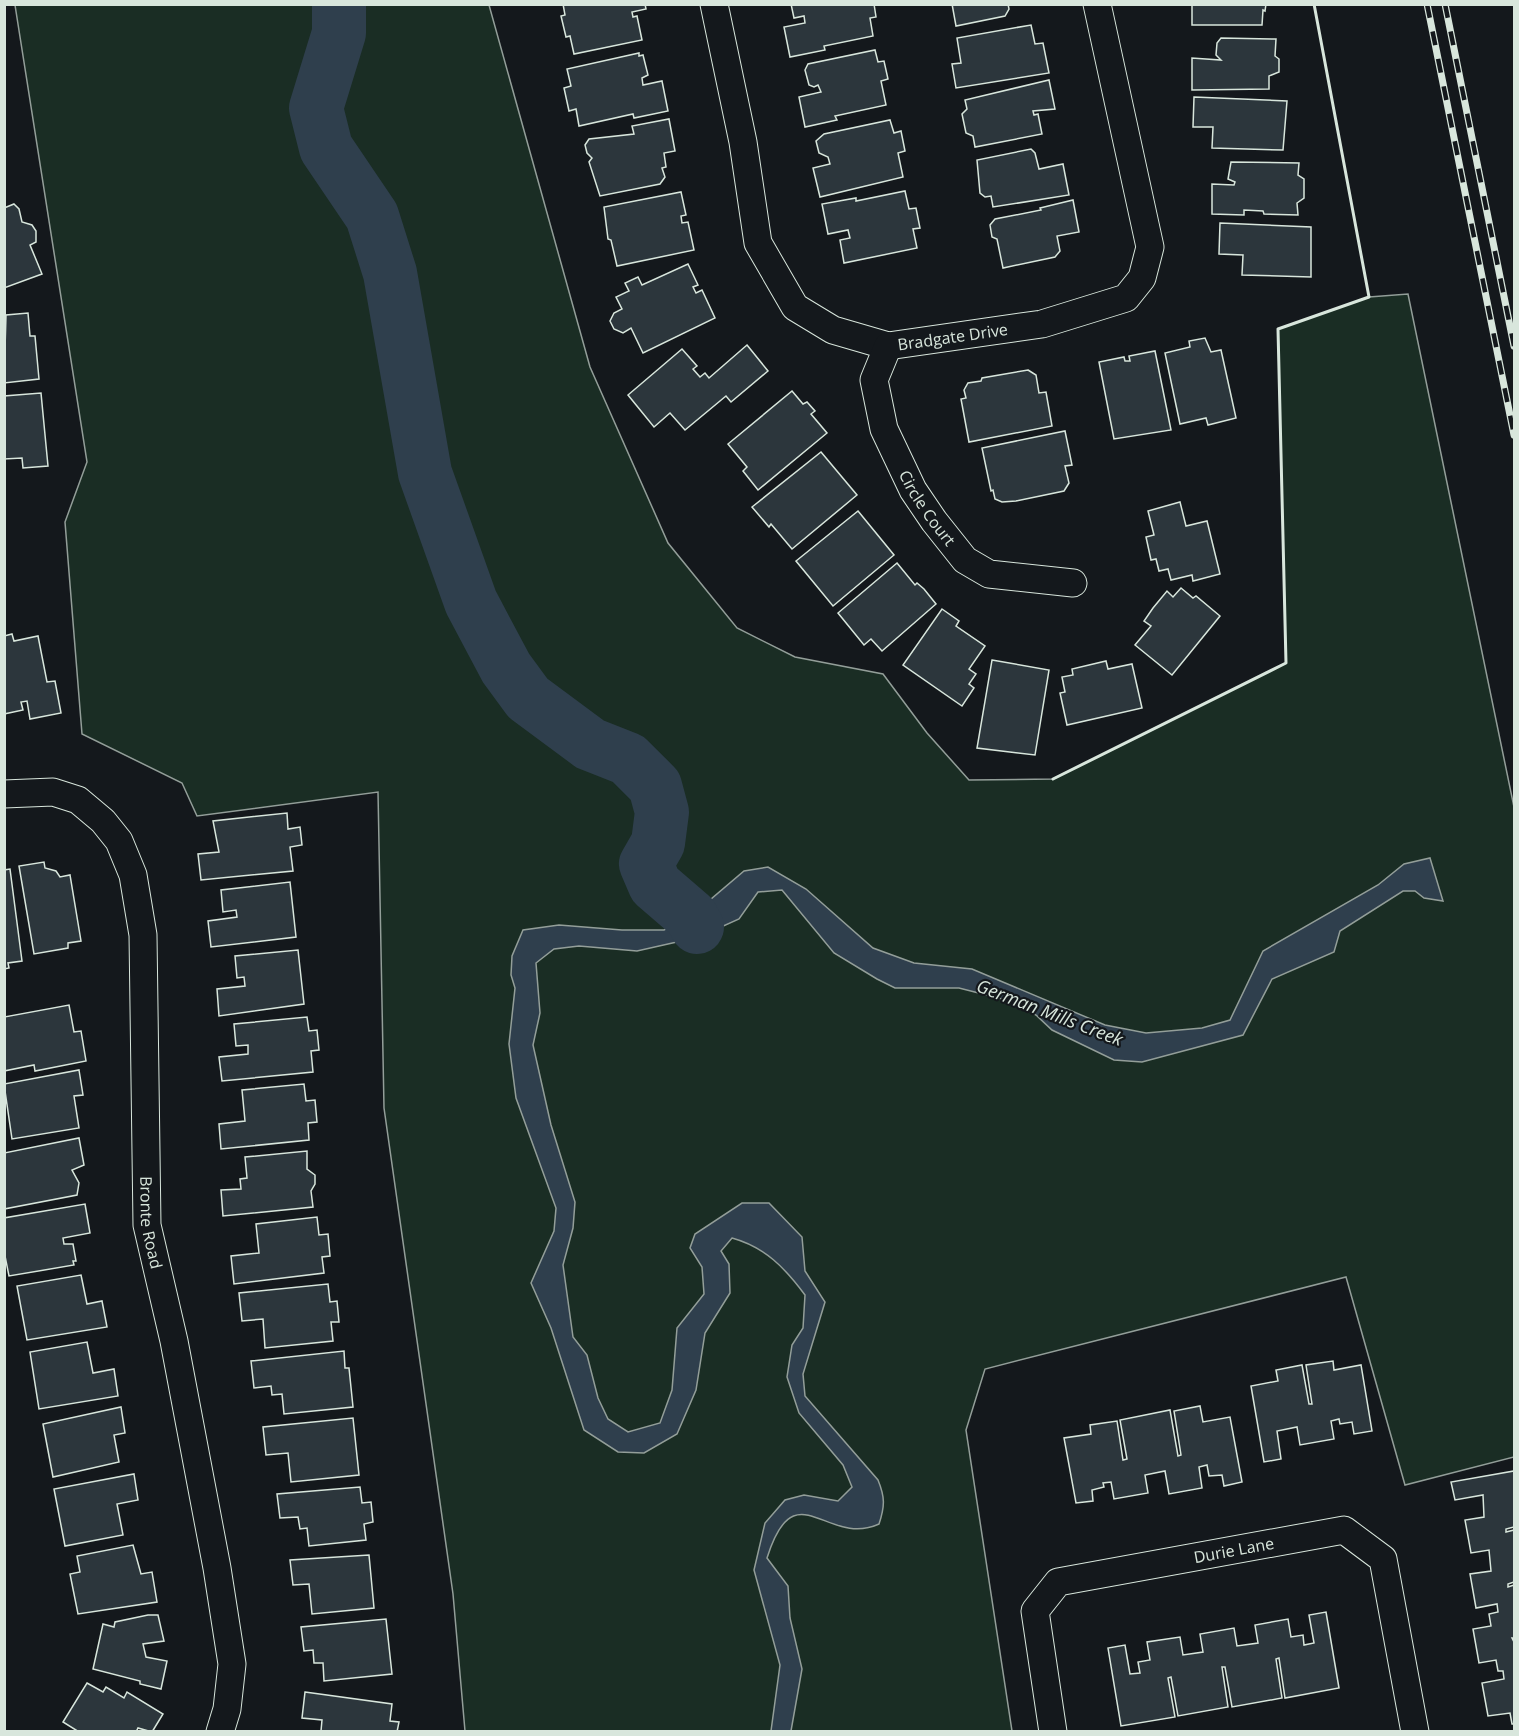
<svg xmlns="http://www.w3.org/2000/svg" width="1519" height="1736" viewBox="0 0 1519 1736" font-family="'Open Sans',sans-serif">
<rect width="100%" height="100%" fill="#14181c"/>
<path fill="#1a2d24" stroke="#939e99" stroke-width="1.5" d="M 15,5 L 489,5 L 590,367 L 668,543 L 737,628 L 795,657 L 883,674 L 927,733 L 969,780 L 1053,779 L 1286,663 L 1278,329 L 1369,297 L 1408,294 L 1514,807 L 1514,1457 L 1405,1485 L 1346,1277 L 985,1369 L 966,1430 L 1012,1731 L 465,1731 L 453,1594 L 384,1108 L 378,792 L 197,816 L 182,783 L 82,734 L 65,522 L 87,462 Z"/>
<path fill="#2f3f4d" stroke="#939e99" stroke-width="1.5" d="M 1430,858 L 1443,901 L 1424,898 L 1415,891 L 1403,891 L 1340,931 L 1334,952 L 1272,979 L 1243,1035 L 1142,1062 L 1114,1060 L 1052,1030 L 1036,1015 L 1014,1002 L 959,988 L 895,988 L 877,979 L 834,953 L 782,890 L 758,892 L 739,919 L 699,937 L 637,951 L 579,946 L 554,949 L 536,963 L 540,1013 L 533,1045 L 551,1125 L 575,1202 L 573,1228 L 563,1265 L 573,1337 L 587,1355 L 598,1398 L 608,1419 L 628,1432 L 660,1423 L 672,1390 L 677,1328 L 704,1294 L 702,1267 L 690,1248 L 695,1234 L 742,1203 L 769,1203 L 802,1237 L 805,1271 L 825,1302 L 803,1374 L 805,1396 L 878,1480 C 885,1497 885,1506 879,1524 C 826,1548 795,1469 767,1558 L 788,1586 L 790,1618 L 802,1669 L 791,1731 L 771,1731 L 780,1665 L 754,1570 L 765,1523 L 785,1500 L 804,1495 L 838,1501 L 852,1487 L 843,1465 L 799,1413 L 787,1377 L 792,1345 L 803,1328 L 805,1295 C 785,1268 765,1247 732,1238 L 721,1251 L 729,1264 L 730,1293 L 705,1333 L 696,1390 L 677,1434 L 644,1453 L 618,1452 L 584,1430 L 551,1328 L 531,1283 L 554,1231 L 556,1208 L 516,1098 L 509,1044 L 515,988 L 511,975 L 512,956 L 523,930 L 559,925 L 622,930 L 664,930 L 691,916 L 744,871 L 768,867 L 806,889 L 873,948 L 914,963 L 972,969 L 1105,1025 L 1146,1033 L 1202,1028 L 1230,1020 L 1263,951 L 1378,885 L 1404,864 Z"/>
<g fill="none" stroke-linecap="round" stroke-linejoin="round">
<path stroke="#2f3f4d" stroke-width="54" d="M 339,4 L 339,33 L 316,108 L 326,148 L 372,216 L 390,273 L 425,473 L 471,602 L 506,668 L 528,698 L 590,744 L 628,759 L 655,786 L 662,812 L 658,843 L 646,864 L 655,885 L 691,916 L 697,927"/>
</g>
<g fill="#2c363c" stroke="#d8e6dc" stroke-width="1.5">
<path d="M 563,4 L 645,4 L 646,9 L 632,12 L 633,17 L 637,16 L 642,40 L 574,54 L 570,36 L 566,37 L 561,16 L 565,15 Z"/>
<path d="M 791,4 L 874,4 L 876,17 L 870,18 L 873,36 L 824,46 L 825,50 L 790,57 L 784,27 L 805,23 L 804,16 L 794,18 Z"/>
<path d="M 952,4 L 1008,4 L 1009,9 L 1005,16 L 956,26 Z"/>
<path d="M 1192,4 L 1266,4 L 1265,11 L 1263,10 L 1262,25 L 1192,25 Z"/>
<path d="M 1031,25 L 1035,44 L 1043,43 L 1049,73 L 956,88 L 952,64 L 961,63 L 957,38 Z"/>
<path d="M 1221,38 L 1276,39 L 1275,56 L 1279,59 L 1279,72 L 1269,76 L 1269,89 L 1192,90 L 1192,58 L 1221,60 L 1216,55 L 1217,43 Z"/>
<path d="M 875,50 L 878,62 L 884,61 L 888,79 L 881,81 L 886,105 L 835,116 L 837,120 L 805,127 L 799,97 L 821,92 L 818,85 L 814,87 L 809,85 L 805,70 L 808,64 Z"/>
<path d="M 639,53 L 639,56 L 643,55 L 648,75 L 642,78 L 643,85 L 662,81 L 668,111 L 634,118 L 633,114 L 579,126 L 576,109 L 569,111 L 564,88 L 571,86 L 567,69 Z"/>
<path d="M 1049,80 L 1055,109 L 1033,111 L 1034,115 L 1038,114 L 1042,134 L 975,147 L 973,136 L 966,133 L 962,114 L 967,109 L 965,100 Z"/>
<path d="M 1194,97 L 1287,101 L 1283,150 L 1212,148 L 1213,127 L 1193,127 Z"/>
<path d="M 669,119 L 675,151 L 664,153 L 666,167 L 662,168 L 665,177 L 660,184 L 600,196 L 589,162 L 592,158 L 587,153 L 585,145 L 589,139 L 634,134 L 632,126 Z"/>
<path d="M 890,120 L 894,133 L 901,131 L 905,151 L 898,153 L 903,177 L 820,197 L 813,168 L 830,164 L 828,157 L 819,153 L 816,141 L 824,134 Z"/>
<path d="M 1031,149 L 1035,153 L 1039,169 L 1063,164 L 1069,195 L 993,207 L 991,196 L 985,197 L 980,193 L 977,160 Z"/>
<path d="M 1231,162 L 1299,163 L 1298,175 L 1304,179 L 1304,198 L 1297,203 L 1298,215 L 1264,214 L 1263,211 L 1244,210 L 1244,215 L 1212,214 L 1212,184 L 1234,185 L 1235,182 L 1228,179 Z"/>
<path d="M 905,191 L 909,209 L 916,208 L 920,228 L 913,229 L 917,248 L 844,263 L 840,240 L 850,238 L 848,230 L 828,234 L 822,204 L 856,198 L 856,201 Z"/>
<path d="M 681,192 L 686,215 L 681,216 L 682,223 L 688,222 L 694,250 L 617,266 L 611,240 L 608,239 L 604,207 Z"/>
<path d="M 1073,200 L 1079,232 L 1057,236 L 1060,251 L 1055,257 L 1003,268 L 997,239 L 992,237 L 990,225 L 995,219 L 1041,210 L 1040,208 Z"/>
<path d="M 14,204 L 19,209 L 22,222 L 32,225 L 36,231 L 36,242 L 30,245 L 42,274 L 4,288 L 4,208 Z"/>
<path d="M 1220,223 L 1311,227 L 1311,277 L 1242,275 L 1243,255 L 1219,254 Z"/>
<path d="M 688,264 L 698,285 L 693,287 L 696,293 L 702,290 L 715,318 L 643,353 L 631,328 L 623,333 L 614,329 L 610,321 L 614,313 L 622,309 L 616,297 L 629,291 L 625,283 L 638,277 L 642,285 Z"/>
<path d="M 28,313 L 30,336 L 35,336 L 39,379 L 4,383 L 6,315 Z"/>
<path d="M 1205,338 L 1211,352 L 1221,350 L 1236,418 L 1208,425 L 1206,418 L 1180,424 L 1165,353 L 1190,347 L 1189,341 Z"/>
<path d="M 747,345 L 768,371 L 731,402 L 726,396 L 685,430 L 670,413 L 654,427 L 628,395 L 682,349 L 697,366 L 693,369 L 700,377 L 705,373 L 709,378 Z"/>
<path d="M 1155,351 L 1171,430 L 1114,439 L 1099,362 L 1124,357 L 1125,361 L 1130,361 L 1129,356 Z"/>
<path d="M 1028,370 L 1036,375 L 1039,393 L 1046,392 L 1052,426 L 969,442 L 961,399 L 966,398 L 964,390 L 968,383 L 981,381 L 982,378 Z"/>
<path d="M 792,391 L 803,404 L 807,402 L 815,411 L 811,414 L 827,433 L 758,490 L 743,471 L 747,467 L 728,444 Z"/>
<path d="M 41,393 L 48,466 L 23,468 L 22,458 L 4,459 L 4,396 Z"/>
<path d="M 1065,431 L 1072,465 L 1065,466 L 1069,483 L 1064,491 L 1016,501 L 1002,502 L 995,499 L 993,490 L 991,491 L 982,448 Z"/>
<path d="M 821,452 L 857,495 L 792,549 L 771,524 L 769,527 L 752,507 Z"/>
<path d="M 1180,502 L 1186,526 L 1207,521 L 1220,574 L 1193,581 L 1192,575 L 1171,580 L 1168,569 L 1159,571 L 1156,559 L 1151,560 L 1146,537 L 1154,535 L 1148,511 Z"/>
<path d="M 858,511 L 894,555 L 833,606 L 796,561 Z"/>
<path d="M 897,563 L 915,585 L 917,583 L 924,589 L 936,604 L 882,651 L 871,639 L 864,645 L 838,613 Z"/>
<path d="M 1181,588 L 1193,598 L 1196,596 L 1220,616 L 1172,675 L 1135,645 L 1151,626 L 1144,621 L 1153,608 L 1167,591 L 1173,597 Z"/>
<path d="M 942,609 L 959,621 L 956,626 L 985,646 L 969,669 L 976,674 L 969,684 L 974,688 L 962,706 L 903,665 Z"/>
<path d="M 12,634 L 14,641 L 38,636 L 47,682 L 55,681 L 61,713 L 30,719 L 27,701 L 21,702 L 23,710 L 4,714 L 4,636 Z"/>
<path d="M 992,660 L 1049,670 L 1035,755 L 977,748 Z"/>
<path d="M 1106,661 L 1108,669 L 1132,664 L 1142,708 L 1067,725 L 1060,693 L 1065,692 L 1062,677 L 1073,675 L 1072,669 Z"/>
<path d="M 287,813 L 288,829 L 300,827 L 302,845 L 290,847 L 293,871 L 201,880 L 198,854 L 219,852 L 213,821 Z"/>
<path d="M 44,862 L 45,868 L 56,871 L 60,877 L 70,875 L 81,941 L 68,943 L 68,948 L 34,954 L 19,866 Z"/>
<path d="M 10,869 L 22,961 L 8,963 L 9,968 L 4,969 L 4,870 Z"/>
<path d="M 290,882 L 296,937 L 211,947 L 208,921 L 237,917 L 236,910 L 223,912 L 221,890 Z"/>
<path d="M 298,950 L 304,1004 L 219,1016 L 217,989 L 245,986 L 244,977 L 237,978 L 235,956 Z"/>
<path d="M 69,1005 L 74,1032 L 81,1031 L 86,1061 L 35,1071 L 34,1065 L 4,1071 L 4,1017 Z"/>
<path d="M 307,1017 L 309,1031 L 317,1030 L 319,1050 L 311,1051 L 313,1072 L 222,1081 L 219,1057 L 248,1054 L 248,1045 L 236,1046 L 234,1024 Z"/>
<path d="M 79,1070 L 83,1095 L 74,1096 L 79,1128 L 12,1139 L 4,1084 Z"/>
<path d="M 304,1084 L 306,1101 L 315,1100 L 317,1122 L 308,1123 L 309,1140 L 221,1149 L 219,1124 L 245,1121 L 242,1090 Z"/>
<path d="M 79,1138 L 84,1165 L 72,1170 L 79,1183 L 77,1195 L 4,1209 L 4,1153 Z"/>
<path d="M 307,1151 L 307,1169 L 315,1175 L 315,1184 L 311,1191 L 313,1207 L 223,1216 L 221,1190 L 241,1189 L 240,1179 L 247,1178 L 245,1157 Z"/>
<path d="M 85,1204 L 90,1233 L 63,1238 L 64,1244 L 73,1244 L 76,1261 L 73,1261 L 74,1265 L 9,1276 L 4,1251 L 4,1218 Z"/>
<path d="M 317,1217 L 319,1235 L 328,1234 L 330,1256 L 322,1257 L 324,1273 L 234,1284 L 231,1256 L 259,1253 L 256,1224 Z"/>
<path d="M 81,1275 L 87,1304 L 102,1301 L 107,1327 L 27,1340 L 17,1286 Z"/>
<path d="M 328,1284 L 330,1302 L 337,1301 L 339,1322 L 331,1322 L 333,1341 L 265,1348 L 263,1319 L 242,1321 L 239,1293 Z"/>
<path d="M 87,1342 L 93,1373 L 114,1369 L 118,1396 L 39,1409 L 30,1352 Z"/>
<path d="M 344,1351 L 345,1368 L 349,1368 L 353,1407 L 284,1414 L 282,1394 L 272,1395 L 271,1386 L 254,1388 L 251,1361 Z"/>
<path d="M 1333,1361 L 1334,1370 L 1361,1365 L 1372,1431 L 1354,1434 L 1352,1422 L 1340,1424 L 1339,1419 L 1331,1421 L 1334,1439 L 1300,1445 L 1297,1427 L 1277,1431 L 1281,1459 L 1264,1462 L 1251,1386 L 1278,1381 L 1276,1370 L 1302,1365 L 1309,1404 L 1312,1404 L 1306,1365 Z"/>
<path d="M 1200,1406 L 1203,1422 L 1230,1417 L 1242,1482 L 1224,1486 L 1222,1475 L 1209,1476 L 1207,1465 L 1199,1467 L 1202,1488 L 1169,1494 L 1165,1471 L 1145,1475 L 1148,1493 L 1114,1499 L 1111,1482 L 1103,1483 L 1104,1487 L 1092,1490 L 1093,1501 L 1076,1503 L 1064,1438 L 1091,1434 L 1090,1425 L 1117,1421 L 1123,1460 L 1127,1459 L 1120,1420 L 1170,1410 L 1178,1456 L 1181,1455 L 1174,1411 Z"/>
<path d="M 121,1407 L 125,1433 L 114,1435 L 119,1462 L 53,1477 L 43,1424 Z"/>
<path d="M 353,1418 L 359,1475 L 291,1482 L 288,1453 L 266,1455 L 263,1427 Z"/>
<path d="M 1514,1471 L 1514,1527 L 1506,1529 L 1506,1532 L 1514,1530 L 1514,1582 L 1508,1584 L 1508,1587 L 1514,1585 L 1514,1638 L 1512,1638 L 1514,1642 L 1514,1724 L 1512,1724 L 1510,1713 L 1488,1716 L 1482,1683 L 1504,1679 L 1503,1671 L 1498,1671 L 1496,1660 L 1479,1663 L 1473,1629 L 1491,1626 L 1489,1614 L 1498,1612 L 1497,1604 L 1476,1608 L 1470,1574 L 1491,1571 L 1489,1550 L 1471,1553 L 1465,1520 L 1484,1517 L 1483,1495 L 1455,1500 L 1451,1482 Z"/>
<path d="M 134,1474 L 138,1500 L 117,1504 L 123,1535 L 65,1546 L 54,1489 Z"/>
<path d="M 360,1487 L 362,1503 L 371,1502 L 373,1522 L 364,1524 L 366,1540 L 309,1546 L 307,1528 L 300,1529 L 298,1517 L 280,1518 L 277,1494 Z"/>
<path d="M 133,1545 L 141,1574 L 152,1572 L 157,1602 L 78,1614 L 70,1574 L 80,1572 L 77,1556 Z"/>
<path d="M 369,1555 L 374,1608 L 312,1614 L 309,1584 L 293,1585 L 290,1560 Z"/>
<path d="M 1326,1612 L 1339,1688 L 1285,1698 L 1279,1658 L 1276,1659 L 1282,1698 L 1232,1707 L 1225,1667 L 1222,1667 L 1228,1707 L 1178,1716 L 1171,1677 L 1168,1678 L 1175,1717 L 1121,1726 L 1108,1648 L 1125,1645 L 1130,1674 L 1140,1673 L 1138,1662 L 1150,1660 L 1147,1642 L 1180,1637 L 1183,1655 L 1203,1652 L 1200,1634 L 1234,1628 L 1237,1646 L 1258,1643 L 1255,1625 L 1288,1619 L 1291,1637 L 1303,1635 L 1304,1645 L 1314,1643 L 1309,1615 Z"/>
<path d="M 148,1615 L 158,1615 L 164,1641 L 143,1644 L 146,1657 L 167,1661 L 161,1689 L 140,1684 L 140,1681 L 93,1669 L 103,1624 L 114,1627 L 115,1622 Z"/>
<path d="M 386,1619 L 392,1674 L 324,1681 L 323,1663 L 314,1663 L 313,1650 L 304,1651 L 301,1627 Z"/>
<path d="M 87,1683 L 103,1692 L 106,1687 L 124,1698 L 127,1692 L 163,1714 L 152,1732 L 138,1728 L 136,1732 L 79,1732 L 63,1722 Z"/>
<path d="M 305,1692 L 392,1704 L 390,1721 L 399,1722 L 397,1732 L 321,1731 L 322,1720 L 302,1718 Z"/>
</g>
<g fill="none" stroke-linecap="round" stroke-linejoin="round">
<g stroke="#d8e6dc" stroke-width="29">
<g id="minor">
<path id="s1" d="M 714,4 L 743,142 L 758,243 L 795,307 L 833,330 L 888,346 L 1042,324 L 1126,298 L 1142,278 L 1150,247 L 1097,4"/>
<path id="s2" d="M 888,346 L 874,380 L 884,429 L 913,490 L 934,521 L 965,560 L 989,574 L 1073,583"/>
<path id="s3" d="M 4,794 L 53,792 L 78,800 L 103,821 L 119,841 L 133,875 L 143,935 L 147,1225 L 174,1341 L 217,1568 L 232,1664 L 227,1709 L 220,1732"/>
<path id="s4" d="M 1053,1732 L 1035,1611 L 1058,1582 L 1344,1530 L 1383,1559 L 1415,1732"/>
</g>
</g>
<use href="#minor" stroke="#14181c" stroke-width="27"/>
<g stroke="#d8e6dc" stroke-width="7">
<g id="rail">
<path d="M 1427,4 L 1514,435"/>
<path d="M 1445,4 L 1514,346"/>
</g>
</g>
<use href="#rail" stroke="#14181c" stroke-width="4.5" stroke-dasharray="14" stroke-linecap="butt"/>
<path stroke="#d8e6dc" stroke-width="3" d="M 1053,779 L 1286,663 L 1278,329 L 1369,297 L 1314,4"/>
</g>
<g text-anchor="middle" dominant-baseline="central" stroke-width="4.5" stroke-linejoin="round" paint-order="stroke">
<g font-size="16" fill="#d8e6dc" stroke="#14181c">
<text stroke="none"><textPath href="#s1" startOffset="484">Bradgate Drive</textPath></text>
<text stroke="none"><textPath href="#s2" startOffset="177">Circle Court</textPath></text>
<text stroke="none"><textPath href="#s3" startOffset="519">Bronte Road</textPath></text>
<text stroke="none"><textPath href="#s4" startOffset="338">Durie Lane</textPath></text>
</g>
<g font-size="18" font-style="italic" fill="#d8e6dc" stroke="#14181c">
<text transform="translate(1050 1012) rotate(21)">German Mills Creek</text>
</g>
</g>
<rect width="1519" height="1736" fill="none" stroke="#d8e6dc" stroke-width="12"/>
</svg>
